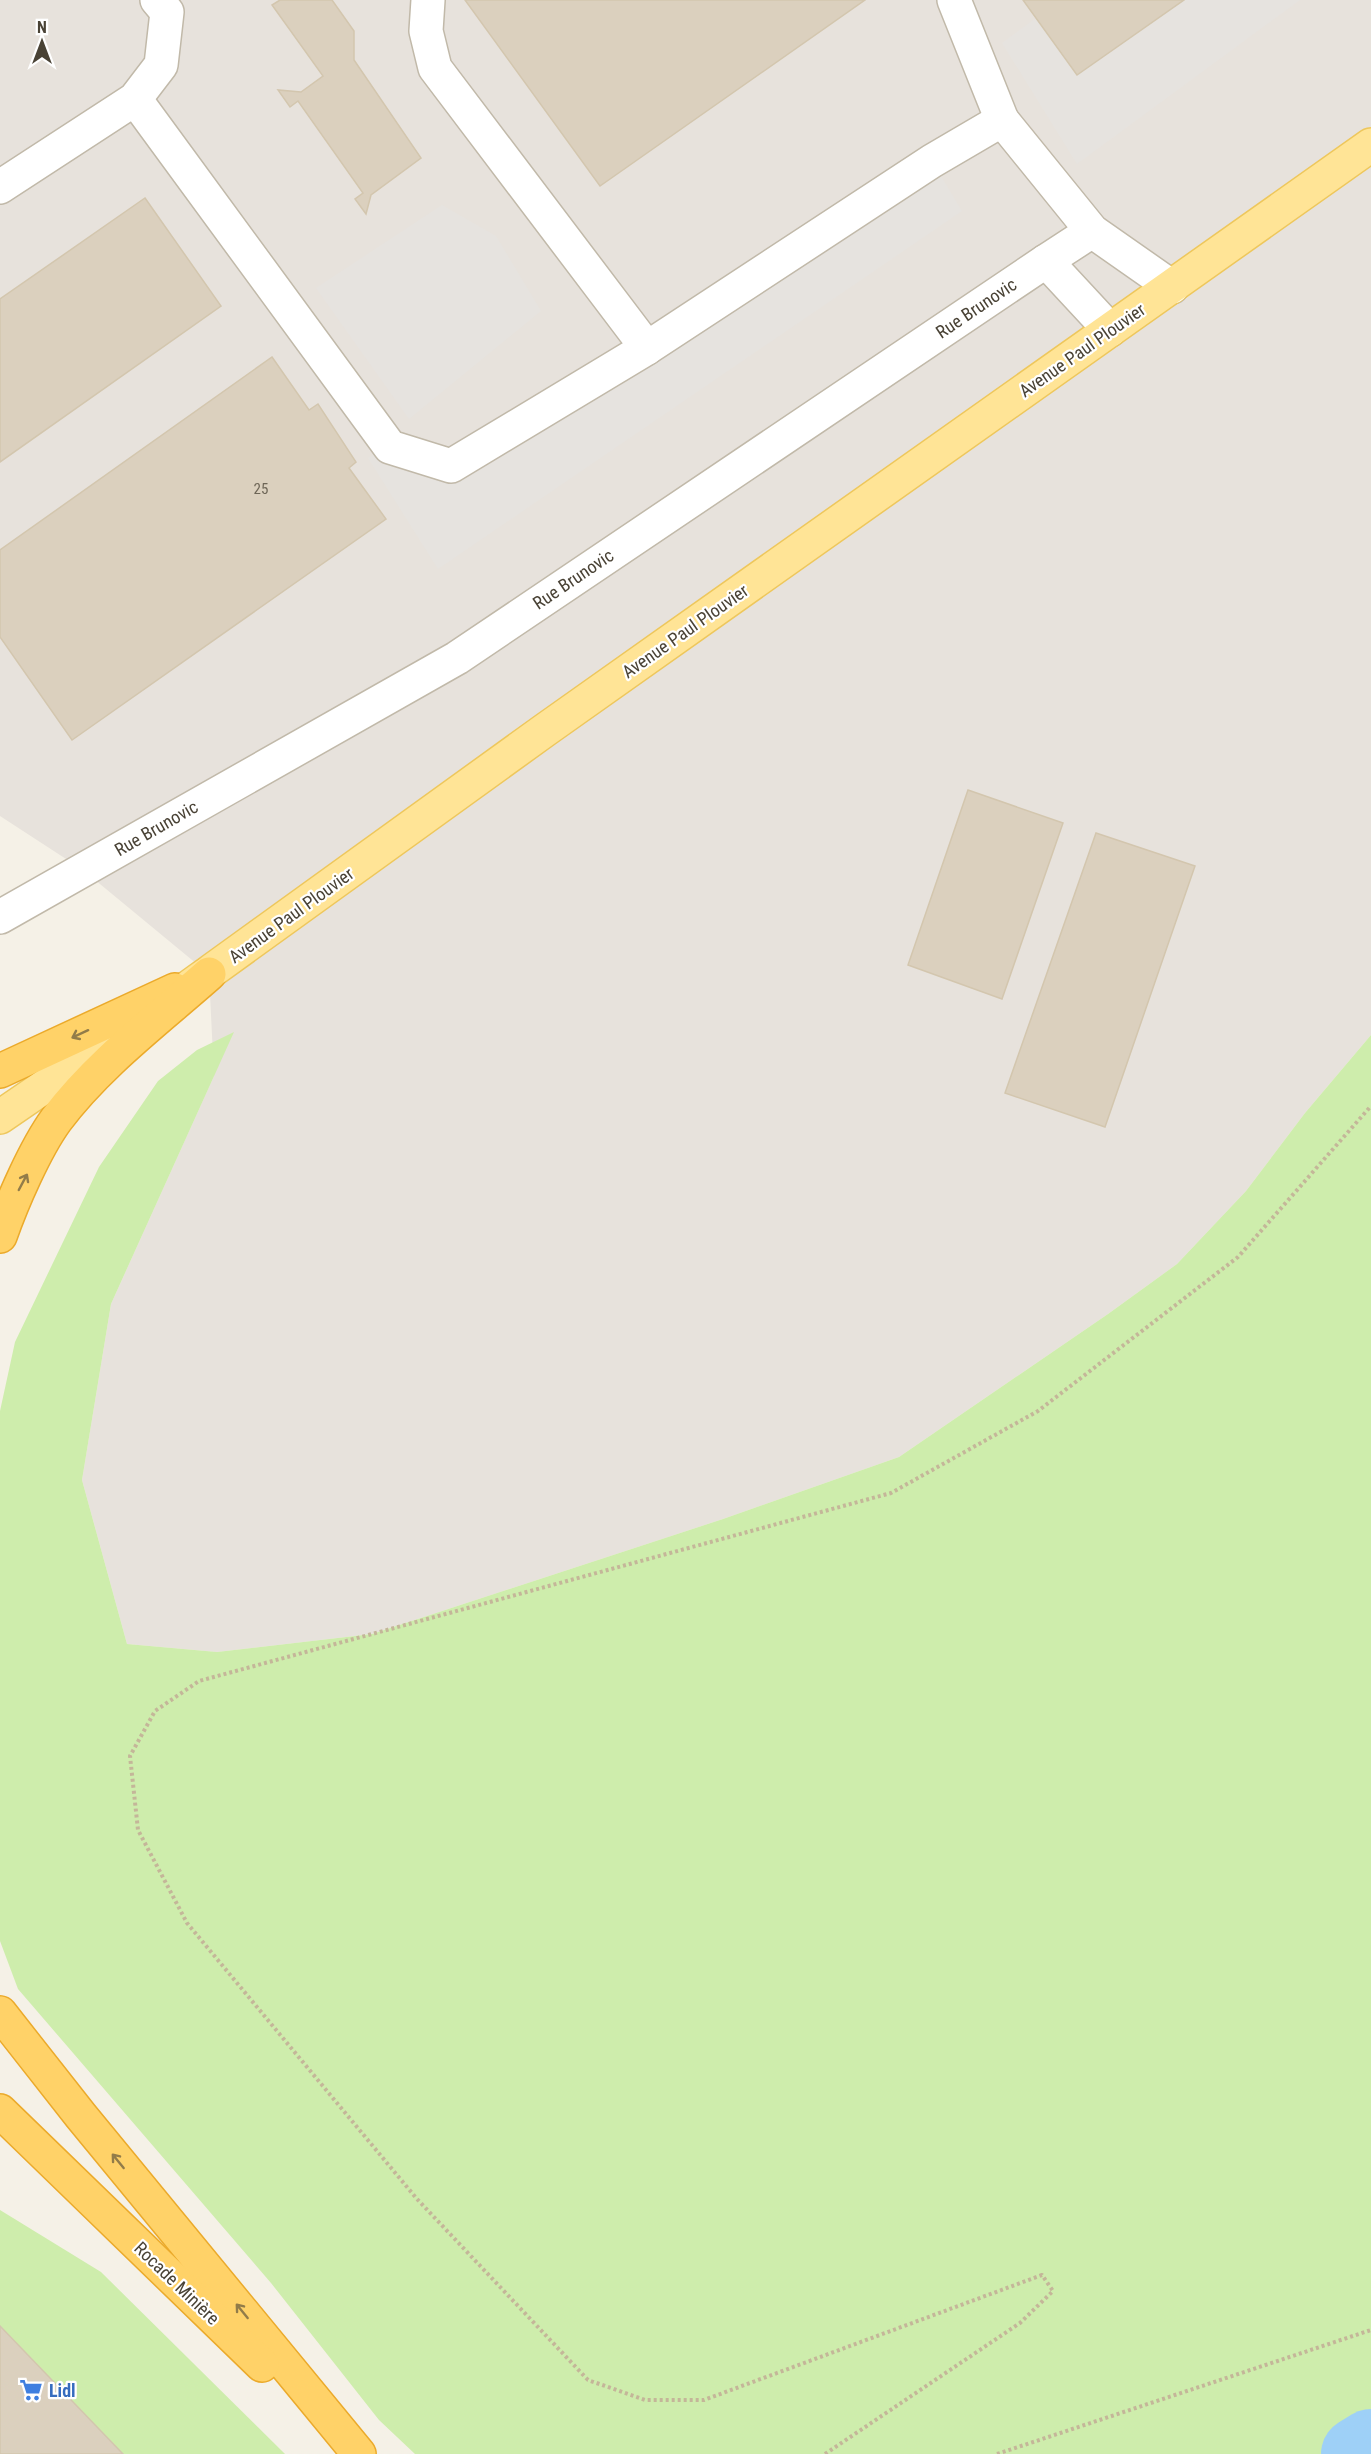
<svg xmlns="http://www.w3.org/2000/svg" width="1371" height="2454" viewBox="0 0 1371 2454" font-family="'Roboto Condensed',sans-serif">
<rect width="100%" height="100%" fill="#f5f1e7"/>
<path fill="#e7e2dc" d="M 0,0 L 1371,0 L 1371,1035 L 1305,1113 L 1246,1191 L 1177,1264 L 1108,1314 L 899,1457 L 723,1519 L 372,1634 L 217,1652 L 127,1644 L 82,1480 L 111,1304 L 214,1076 L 209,974 L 83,870 L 0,816 Z"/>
<g fill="#ceedac">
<path d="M 234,1032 L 111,1304 L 82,1480 L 127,1644 L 217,1652 L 372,1634 L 723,1519 L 899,1457 L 1108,1314 L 1177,1264 L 1246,1191 L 1305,1113 L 1371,1035 L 1371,2454 L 415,2454 L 379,2420 L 271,2283 L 18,1989 L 0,1941 L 0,1411 L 15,1342 L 99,1167 L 158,1081 L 197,1050 Z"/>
<path d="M 0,2210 L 101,2272 L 285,2454 L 123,2454 L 0,2326 Z"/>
</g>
<g fill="#e6e3df">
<path d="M 1184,0 L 1300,0 L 1077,164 L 1002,43 L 1036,18 L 1077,75 Z"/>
<path d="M 932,161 L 962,211 L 438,569 L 368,458 L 390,447 L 451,465 Z"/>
<path d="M 442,205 L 496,236 L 541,311 L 409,419 L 316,288 Z"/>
</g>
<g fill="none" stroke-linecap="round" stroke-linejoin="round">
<path stroke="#9ed0f7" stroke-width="74" d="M 1358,2454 L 1371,2446"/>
</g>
<g fill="#dbd0be" stroke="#d3c6ae" stroke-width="1.5">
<path d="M 280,0 L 332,0 L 354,31 L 354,60 L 421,158 L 371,195 L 366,214 L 355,199 L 363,193 L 298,101 L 290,107 L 278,90 L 301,92 L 323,76 L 272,5 Z"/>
<path d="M 465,0 L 865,0 L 600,186 Z"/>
<path d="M 1023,0 L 1184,0 L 1077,75 Z"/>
<path d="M 145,198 L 221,306 L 0,462 L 0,299 Z"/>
<path d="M 272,357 L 309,410 L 318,404 L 356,462 L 349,468 L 386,519 L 72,740 L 0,637 L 0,550 Z"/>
<path d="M 968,790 L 1063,823 L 1002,999 L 908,965 Z"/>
<path d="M 1096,833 L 1195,866 L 1105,1127 L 1005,1093 Z"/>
<path d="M 0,2326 L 123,2454 L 0,2454 Z"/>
</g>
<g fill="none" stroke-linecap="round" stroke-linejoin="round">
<g stroke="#c1b9a9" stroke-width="36">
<g id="minor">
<path d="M 428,0 L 426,31 L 435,68 L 647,348"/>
<path d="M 135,99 L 390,447 L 451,466 L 647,348 L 932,161 L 1002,120 L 954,0"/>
<path d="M 1002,120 L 1092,231 L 1172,287"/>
<path d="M 0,187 L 135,99 L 161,65 L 167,12 L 157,0"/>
<path d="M 1046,261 L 1092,231"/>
<path d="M 0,917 L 457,658 L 1046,261 L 1110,330"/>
</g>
</g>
<g stroke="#eec75c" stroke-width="36">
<g id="major">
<path d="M 185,990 L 545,730 L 1371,145"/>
<path d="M 0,1117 L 133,1026"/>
</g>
</g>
<g stroke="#ebaa2b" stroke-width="36">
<g id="highway">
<path d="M 0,1071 L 175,990"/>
<path d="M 0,1236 C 12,1202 35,1149 56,1120 C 98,1064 157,1020 209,974"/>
<path d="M 0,2013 L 81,2116 L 359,2454"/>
<path d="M 0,2111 L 262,2365"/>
</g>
</g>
<g stroke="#c4b699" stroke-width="4" stroke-dasharray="3 3" stroke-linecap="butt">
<path d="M 825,2454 L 1020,2323 L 1053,2291 L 1042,2275 L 704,2400 L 645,2400 L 588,2380 L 417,2199 L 187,1923 L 138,1830 L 130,1756 L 155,1711 L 199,1681 L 891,1493 L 1038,1411 L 1238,1257 L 1371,1106"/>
<path d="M 997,2454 L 1371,2330"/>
</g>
<use href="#minor" stroke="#fff" stroke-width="33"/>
<use href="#major" stroke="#ffe496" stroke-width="33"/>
<use href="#highway" stroke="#ffd268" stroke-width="33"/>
</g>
<defs><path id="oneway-shaft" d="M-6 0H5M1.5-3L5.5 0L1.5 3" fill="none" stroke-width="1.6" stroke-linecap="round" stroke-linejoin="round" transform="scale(1.5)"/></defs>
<g stroke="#927c49">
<use href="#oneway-shaft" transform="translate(80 1034) rotate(155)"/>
<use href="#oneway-shaft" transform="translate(23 1182) rotate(-62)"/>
<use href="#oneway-shaft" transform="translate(118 2161) rotate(-129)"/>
<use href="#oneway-shaft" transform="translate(242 2311) rotate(-129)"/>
</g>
<defs>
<g id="supermarket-bare" transform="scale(1.8)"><path d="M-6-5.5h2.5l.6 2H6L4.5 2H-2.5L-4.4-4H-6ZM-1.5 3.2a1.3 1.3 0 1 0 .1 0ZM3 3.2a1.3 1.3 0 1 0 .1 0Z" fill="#3f7fe0" stroke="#fff" stroke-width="2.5" paint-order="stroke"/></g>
</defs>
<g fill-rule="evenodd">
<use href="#supermarket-bare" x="31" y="2390"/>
</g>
<g text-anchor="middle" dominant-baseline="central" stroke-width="4.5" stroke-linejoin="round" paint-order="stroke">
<g font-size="15" fill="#6e6657">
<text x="261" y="489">25</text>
</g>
<g font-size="18" fill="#494235" stroke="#fff">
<text transform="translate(976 308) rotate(-34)">Rue Brunovic</text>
<text transform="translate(1082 350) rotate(-35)">Avenue Paul Plouvier</text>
<text transform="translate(573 579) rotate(-34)">Rue Brunovic</text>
<text transform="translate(685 631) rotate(-35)">Avenue Paul Plouvier</text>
<text transform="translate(156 828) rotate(-30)">Rue Brunovic</text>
<text transform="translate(291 915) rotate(-36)">Avenue Paul Plouvier</text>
<text transform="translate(177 2283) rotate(44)">Rocade Minière</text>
</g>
<g font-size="18" font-weight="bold" fill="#366cbe" stroke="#fff" text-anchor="start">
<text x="49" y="2390">Lidl</text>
</g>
</g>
<g transform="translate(42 42)" stroke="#ffffff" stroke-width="4.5" paint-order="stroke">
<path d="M0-4.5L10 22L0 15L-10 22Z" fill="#494235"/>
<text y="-9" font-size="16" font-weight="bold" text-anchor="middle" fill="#494235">N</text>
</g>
</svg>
